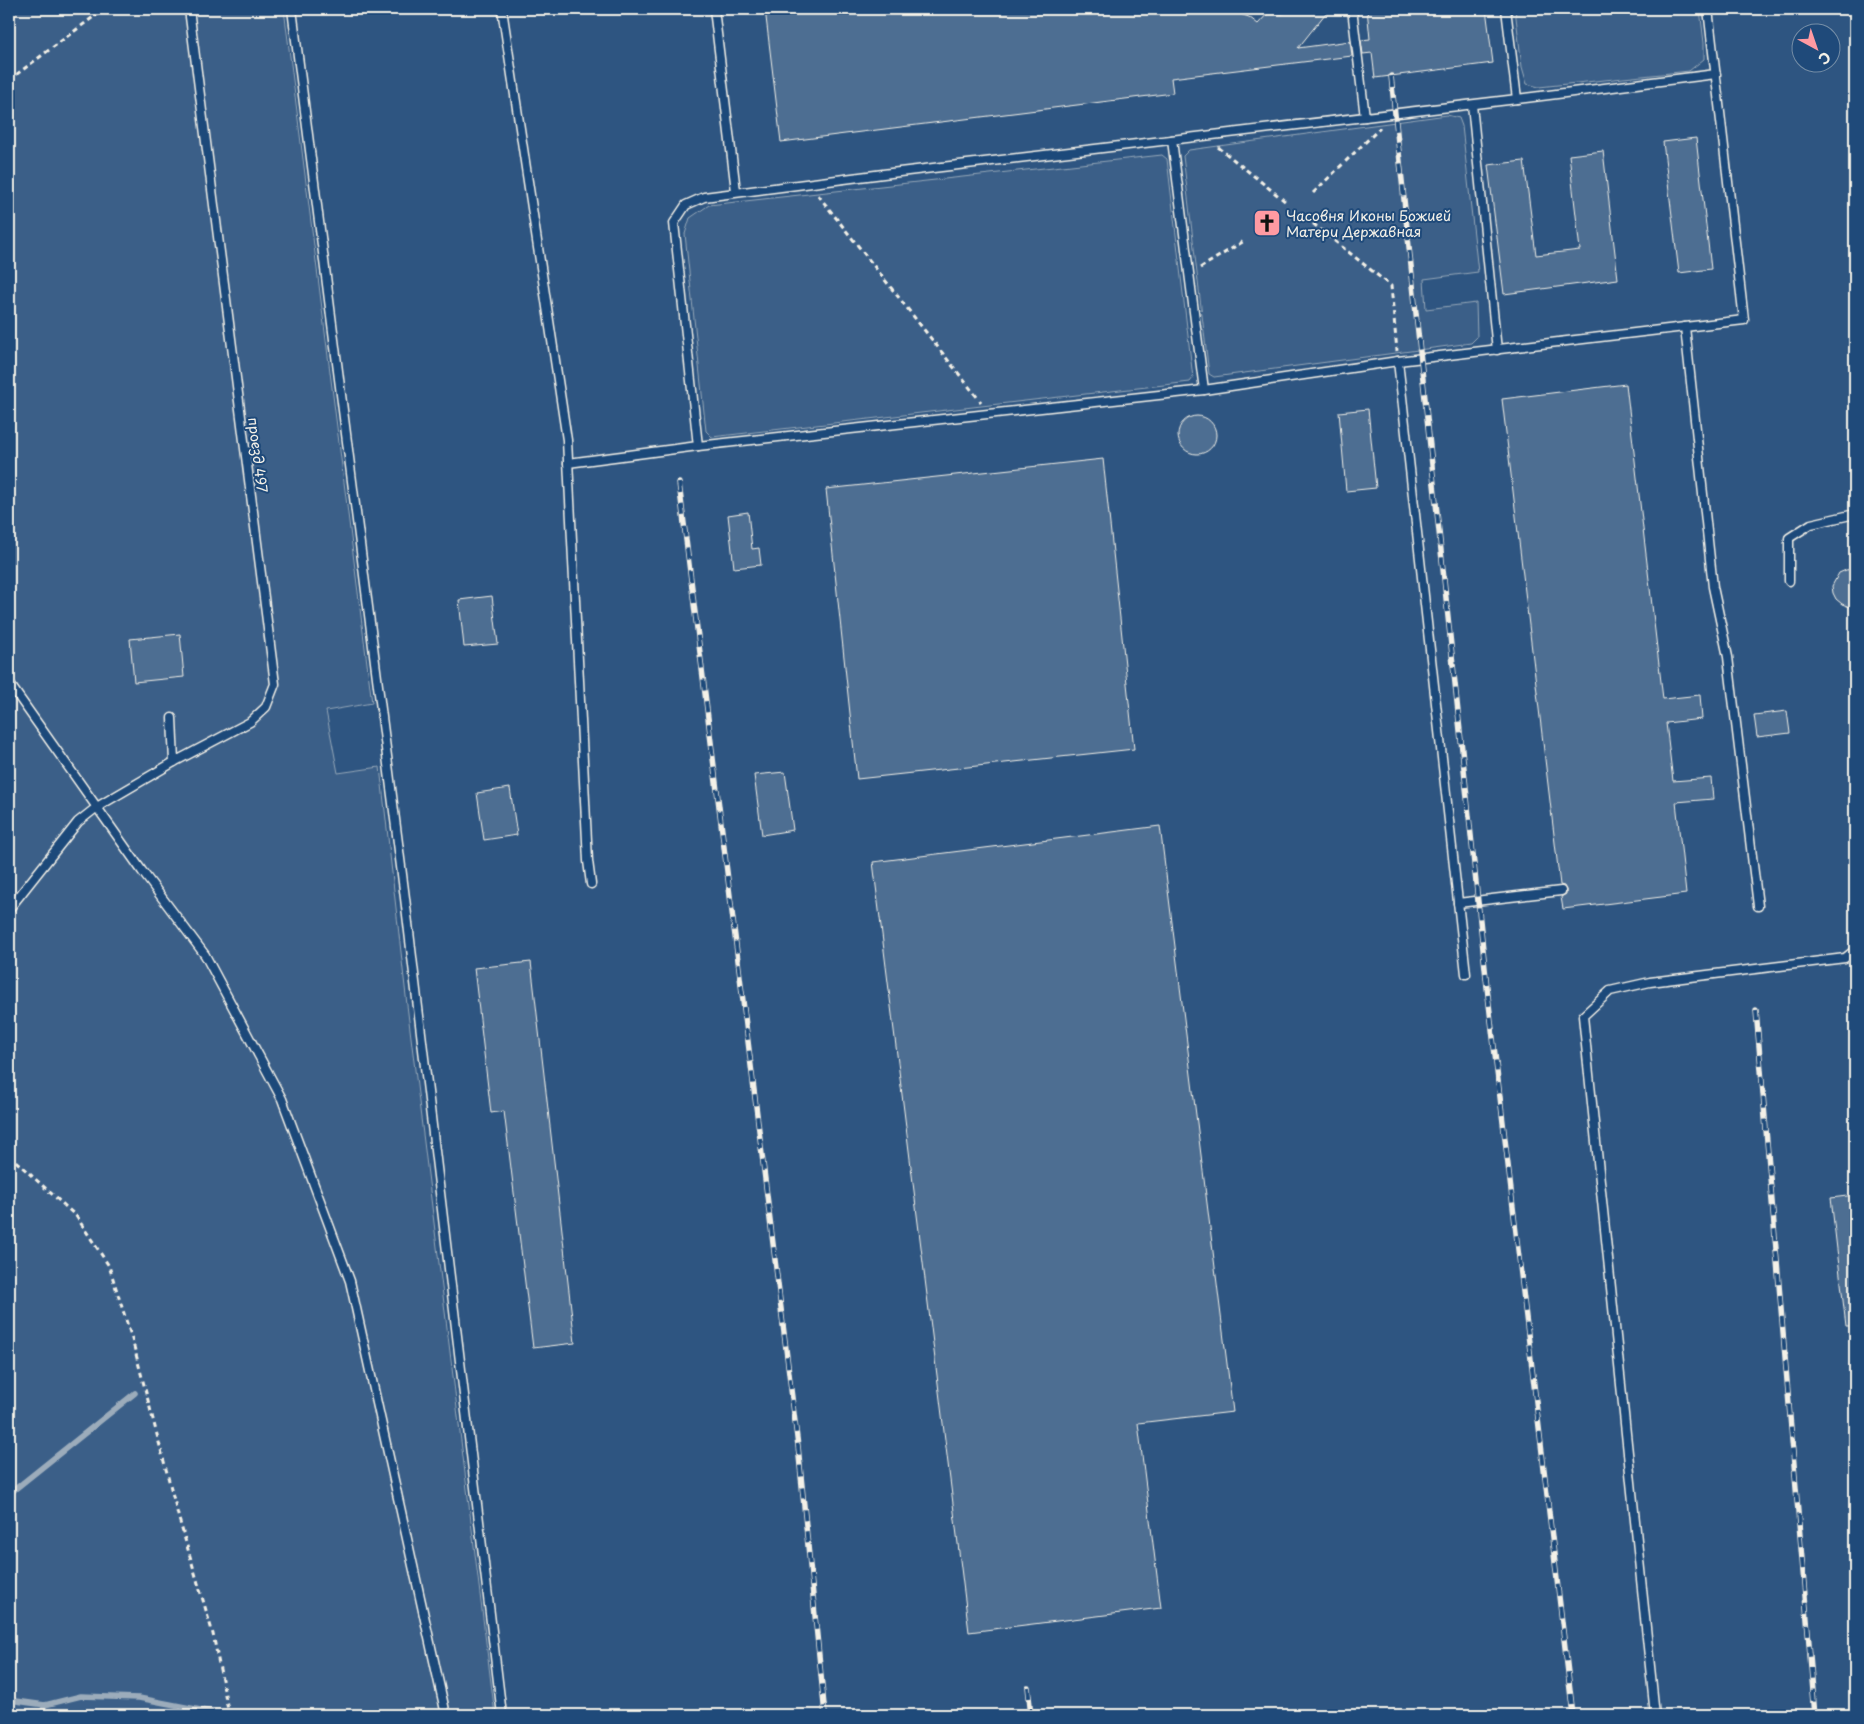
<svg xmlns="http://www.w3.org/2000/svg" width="1864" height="1724" viewBox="0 0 1864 1724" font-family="'Playpen Sans',sans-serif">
<rect width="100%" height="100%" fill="#1f4a7a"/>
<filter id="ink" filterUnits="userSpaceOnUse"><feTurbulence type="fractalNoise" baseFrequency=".02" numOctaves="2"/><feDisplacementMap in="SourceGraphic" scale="10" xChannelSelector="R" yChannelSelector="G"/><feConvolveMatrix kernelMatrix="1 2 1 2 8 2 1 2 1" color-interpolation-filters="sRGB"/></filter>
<g filter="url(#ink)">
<path fill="#2d5581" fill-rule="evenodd" d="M 284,9 L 1855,9 L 1855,1715 L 495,1715 L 407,1005 L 380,768 L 338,773 L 326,711 L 372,704 ZM 1802,32 L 1832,32 L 1832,62 L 1802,62 Z"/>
<g fill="#3a5f88" stroke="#97a8b8">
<path d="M 9,9 L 284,9 L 372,703 L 326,711 L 338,773 L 380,767 L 407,1005 L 495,1715 L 9,1715 Z"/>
<path d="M 1515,9 L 1700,9 L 1704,43 L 1704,59 L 1689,71 L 1539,87 L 1527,84 L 1522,67 Z"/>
<path d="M 1447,115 L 1459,118 L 1462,126 L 1478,272 L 1424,279 L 1426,309 L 1476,303 L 1477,337 L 1471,343 L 1214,377 L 1209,374 L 1183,156 L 1189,150 Z"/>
<path d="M 1162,155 L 1167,159 L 1193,378 L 1190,382 L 712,437 L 706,431 L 685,234 L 690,218 L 709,205 Z"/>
</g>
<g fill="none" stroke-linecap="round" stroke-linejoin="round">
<g stroke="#9cacbb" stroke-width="5.5">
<path d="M 9,1176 L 10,1175"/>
<path d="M 9,1494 L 135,1393"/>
<path d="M 9,1700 L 45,1705 L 81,1696 L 139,1698 L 211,1712 L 210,1715"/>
<path d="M 41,1715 L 45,1705"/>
</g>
</g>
<g fill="#4d6e92" stroke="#f4f1e8">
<path d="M 765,9 L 1225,9 L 1249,17 L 1258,24 L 1269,12 L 1282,14 L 1293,10 L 1304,12 L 1310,9 L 1329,9 L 1298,48 L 1350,41 L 1352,56 L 1171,78 L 1173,93 L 781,142 Z"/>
<path d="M 1367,9 L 1486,9 L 1493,63 L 1375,78 L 1372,53 L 1363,54 L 1361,40 L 1370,39 Z"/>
<path d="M 1696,138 L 1711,269 L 1679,273 L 1663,142 Z"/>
<path d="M 1603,151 L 1618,279 L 1504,294 L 1488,165 L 1524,161 L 1536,255 L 1580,250 L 1569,155 Z"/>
<circle cx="1267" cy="223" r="10"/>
<path d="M 1626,384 L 1663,699 L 1700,695 L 1702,719 L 1666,723 L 1673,781 L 1711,778 L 1713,799 L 1676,802 L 1686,894 L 1563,909 L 1561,897 L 1566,894 L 1566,890 L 1564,886 L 1560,885 L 1502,399 Z"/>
<path d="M 1368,409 L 1376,488 L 1346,491 L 1339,412 Z"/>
<circle cx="1197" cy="435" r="19"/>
<path d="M 1103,459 L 1134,749 L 857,779 L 826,489 Z"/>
<path d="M 748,512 L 752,549 L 759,548 L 761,565 L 734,568 L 728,515 Z"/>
<path d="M 1855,569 L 1855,609 L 1842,604 L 1836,599 L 1833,593 L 1832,586 L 1839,573 L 1846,570 Z"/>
<path d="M 492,596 L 498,644 L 464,647 L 459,600 Z"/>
<path d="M 180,634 L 184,677 L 134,682 L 130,639 Z"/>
<path d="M 1787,711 L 1790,733 L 1757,737 L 1754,715 Z"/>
<path d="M 785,772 L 793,830 L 762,835 L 754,775 Z"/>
<path d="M 510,788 L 517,835 L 484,840 L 477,793 Z"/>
<path d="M 1160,826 L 1233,1412 L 1138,1423 L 1161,1608 L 969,1632 L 873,862 Z"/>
<path d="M 531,962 L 575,1343 L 533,1348 L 504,1111 L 491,1113 L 474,968 Z"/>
<path d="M 1855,1195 L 1855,1326 L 1846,1326 L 1831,1198 Z"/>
</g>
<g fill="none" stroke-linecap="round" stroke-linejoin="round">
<g stroke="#f4f1e8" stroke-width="11">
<g id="lane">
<path d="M 292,9 L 405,898 L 502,1715"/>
<path d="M 502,9 L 567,440 L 588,861 L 591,884"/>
<path d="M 714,9 L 736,191"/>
<path d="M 1352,9 L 1365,117"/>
<path d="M 1506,9 L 1517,99"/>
<path d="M 1472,105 L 1497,350"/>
<path d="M 1172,140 L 1204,390"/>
<path d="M 1685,327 L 1713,587 L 1728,657 L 1758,906"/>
<path d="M 1398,361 L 1466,974"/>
<path d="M 698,446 L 674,223 L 686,205 L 704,197 L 891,173 L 1517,99 L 1716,74"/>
<path d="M 568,463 L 698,446 L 1204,390 L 1398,361 L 1744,320 L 1708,9"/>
<path d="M 1789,581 L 1789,538 L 1811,524 L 1855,514"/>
<path d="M 9,683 L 142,871 L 205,955 L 282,1099 L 350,1281 L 446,1715"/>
<path d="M 172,718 L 174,762"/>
<path d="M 1458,903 L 1561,891"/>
<path d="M 9,909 L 78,822 L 97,807 L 174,762 L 250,722 L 266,707 L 275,684 L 189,9"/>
<path d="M 1655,1715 L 1583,1016 L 1610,991 L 1650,982 L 1845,958 L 1855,950"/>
</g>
</g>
<g stroke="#f4f1e8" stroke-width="3" stroke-dasharray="5 4" stroke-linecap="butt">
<path d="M 9,80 L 104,9"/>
<path d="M 1218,147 L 1286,202"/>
<path d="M 1313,193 L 1380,128"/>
<path d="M 818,195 L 981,402"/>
<path d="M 1306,218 L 1391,286 L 1397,351"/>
<path d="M 1200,268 L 1244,241"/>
<path d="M 9,1155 L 76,1216 L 109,1266 L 132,1339 L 179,1519 L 213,1634 L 229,1715"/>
</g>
<use href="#lane" stroke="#1f4a7a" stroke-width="8"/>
<g stroke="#f4f1e8" stroke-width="5.5">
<g id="rail">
<path d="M 1391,76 L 1487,987 L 1573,1715"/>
<path d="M 679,483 L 798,1446 L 825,1715"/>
<path d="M 1756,1010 L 1815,1715"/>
<path d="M 1028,1687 L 1031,1715"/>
</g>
</g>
<use href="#rail" stroke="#1f4a7a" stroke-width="4" stroke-dasharray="11" stroke-linecap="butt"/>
</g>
</g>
<defs>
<g id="church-square" transform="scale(1.4375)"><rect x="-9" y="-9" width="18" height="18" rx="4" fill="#ff9aa2" stroke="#1f4a7a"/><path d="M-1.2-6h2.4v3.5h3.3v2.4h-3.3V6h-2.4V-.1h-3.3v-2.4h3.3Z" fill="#111"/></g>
</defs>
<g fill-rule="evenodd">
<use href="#church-square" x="1267" y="223"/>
</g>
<g text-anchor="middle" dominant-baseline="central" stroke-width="4" stroke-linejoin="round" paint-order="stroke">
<g font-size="14" fill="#f4f1e8" stroke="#1f4a7a" text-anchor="start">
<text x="1286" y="215">Часовня Иконы Божией<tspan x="1286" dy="16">Матери Державная</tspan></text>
</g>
<g font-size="14" fill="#f4f1e8" stroke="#1f4a7a">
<text transform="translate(258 455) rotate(83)">проезд 497</text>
</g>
</g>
<rect width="1864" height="1724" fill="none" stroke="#1f4a7a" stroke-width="30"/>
<rect x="15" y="15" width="1834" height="1694" fill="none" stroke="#f4f1e8" stroke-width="2" filter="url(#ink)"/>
<g transform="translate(1816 48) rotate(140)"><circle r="24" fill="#1f4a7a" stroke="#748da6"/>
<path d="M0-4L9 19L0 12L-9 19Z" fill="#ff9aa2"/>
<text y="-8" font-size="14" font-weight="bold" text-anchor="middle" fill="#f4f1e8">С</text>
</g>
</svg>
